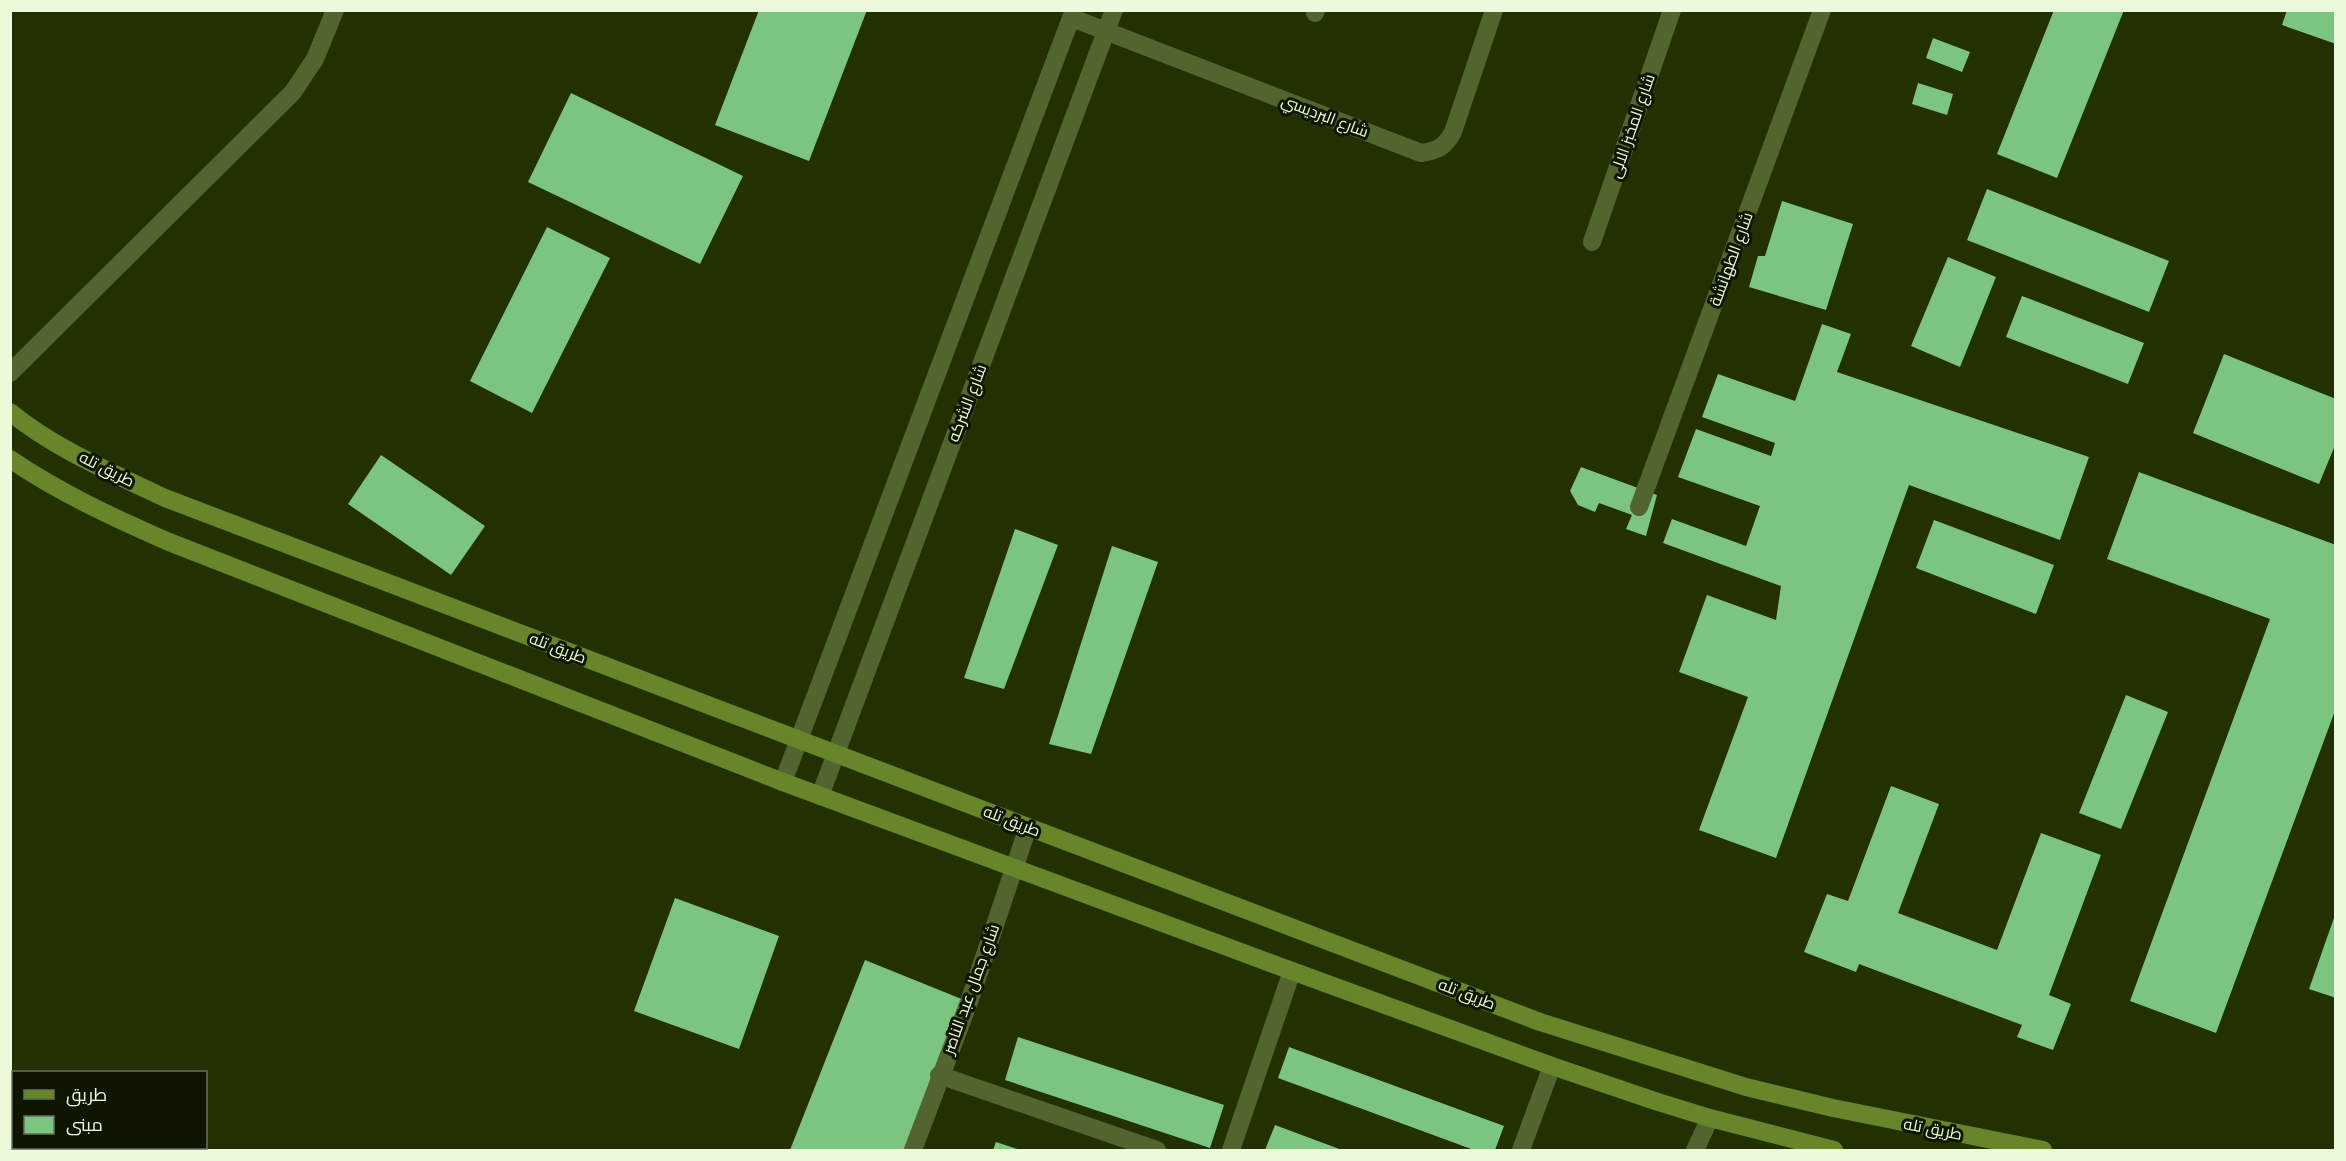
<svg xmlns="http://www.w3.org/2000/svg" width="2346" height="1161" viewBox="0 0 2346 1161" font-family="'DM Sans',Cairo,sans-serif">
<rect width="100%" height="100%" fill="#223002"/>
<g fill="#7bc580">
<path d="M 759,10 L 867,10 L 809,161 L 715,125 Z"/>
<path d="M 2054,10 L 2124,10 L 2057,178 L 1997,154 Z"/>
<path d="M 2287,10 L 2336,10 L 2336,44 L 2282,25 Z"/>
<path d="M 1933,38 L 1970,52 L 1962,72 L 1926,58 Z"/>
<path d="M 1918,83 L 1953,94 L 1947,115 L 1912,104 Z"/>
<path d="M 571,93 L 743,176 L 700,264 L 528,182 Z"/>
<path d="M 1987,189 L 2169,261 L 2149,312 L 1967,240 Z"/>
<path d="M 1782,201 L 1853,224 L 1826,310 L 1749,287 L 1758,256 L 1765,256 Z"/>
<path d="M 547,227 L 610,258 L 532,413 L 470,381 Z"/>
<path d="M 1948,257 L 1996,277 L 1960,367 L 1911,346 Z"/>
<path d="M 2022,296 L 2144,343 L 2128,384 L 2006,337 Z"/>
<path d="M 1822,324 L 1851,334 L 1837,372 L 2089,457 L 2060,540 L 1909,485 L 1776,858 L 1699,830 L 1748,697 L 1679,672 L 1707,595 L 1776,620 L 1781,586 L 1663,543 L 1672,519 L 1746,546 L 1760,506 L 1678,477 L 1696,429 L 1771,456 L 1775,443 L 1702,417 L 1718,374 L 1795,401 Z"/>
<path d="M 2224,354 L 2336,399 L 2336,443 L 2319,484 L 2193,433 Z"/>
<path d="M 381,455 L 485,526 L 451,575 L 348,504 Z"/>
<path d="M 1581,467 L 1657,495 L 1646,536 L 1626,529 L 1632,515 L 1599,503 L 1595,512 L 1578,505 L 1570,491 Z"/>
<path d="M 2139,472 L 2336,545 L 2336,708 L 2216,1033 L 2130,1001 L 2270,619 L 2107,559 Z"/>
<path d="M 1934,520 L 2054,565 L 2036,614 L 1916,568 Z"/>
<path d="M 1015,529 L 1058,545 L 1004,689 L 964,678 Z"/>
<path d="M 1112,546 L 1158,562 L 1091,754 L 1049,744 Z"/>
<path d="M 2126,695 L 2168,712 L 2121,829 L 2079,813 Z"/>
<path d="M 1891,786 L 1939,804 L 1898,913 L 1997,950 L 2041,833 L 2101,855 L 2049,995 L 2071,1004 L 2053,1050 L 2017,1037 L 2022,1025 L 1859,964 L 1856,972 L 1804,952 L 1827,894 L 1848,901 Z"/>
<path d="M 675,898 L 779,936 L 739,1049 L 634,1011 Z"/>
<path d="M 2335,915 L 2336,915 L 2336,998 L 2309,989 Z"/>
<path d="M 865,960 L 969,1002 L 905,1150 L 790,1150 Z"/>
<path d="M 1018,1037 L 1224,1105 L 1210,1148 L 1005,1080 Z"/>
<path d="M 1289,1047 L 1504,1126 L 1495,1150 L 1474,1150 L 1278,1078 Z"/>
<path d="M 1275,1125 L 1342,1150 L 1265,1150 Z"/>
<path d="M 996,1142 L 1020,1150 L 993,1150 Z"/>
</g>
<g fill="none" stroke-linecap="round" stroke-linejoin="round">
<path stroke="#52652f" stroke-width="18" d="M 1695,1150 L 1710,1118"/>
<g stroke="#52652f" stroke-width="18">
<path d="M 1315,13 L 1316,10"/>
<path d="M 1072,18 L 1421,153 C 1437,151 1445,147 1453,132 L 1494,10"/>
<path d="M 1592,242 L 1672,10"/>
<path d="M 10,373 L 293,92 L 315,59 L 335,10"/>
<path d="M 1639,507 L 1822,10"/>
<path d="M 783,782 L 1074,10"/>
<path d="M 820,796 L 1114,10"/>
<path d="M 939,1075 L 1157,1150"/>
<path d="M 913,1150 L 969,1002 L 1028,827"/>
<path d="M 1231,1150 L 1292,971"/>
<path d="M 1521,1150 L 1552,1066"/>
</g>
<g stroke="#678529" stroke-width="18">
<path d="M 10,412 C 55,449 113,473 165,498 L 1540,1022 L 1746,1087 L 1833,1108 L 2043,1150"/>
<path d="M 10,459 C 60,493 114,518 169,542 L 783,782 L 1292,971 L 1552,1066 L 1658,1102 L 1710,1118 L 1834,1150"/>
</g>
</g>
<g text-anchor="middle" dominant-baseline="central" stroke-width="6" stroke-linejoin="round" paint-order="stroke">
<g font-size="16" fill="#edfada" stroke="#0e1601">
<text transform="translate(1325 116) rotate(21)">شارع البرديسي</text>
<text transform="translate(1632 126) rotate(-71)">شارع المخبز الالى</text>
<text transform="translate(1731 259) rotate(-70)">شارع الطهانشة</text>
<text transform="translate(967 403) rotate(-69)">شارع الشركه</text>
<text transform="translate(107 469) rotate(27)">طريق تله</text>
<text transform="translate(558 648) rotate(21)">طريق تله</text>
<text transform="translate(1012 821) rotate(21)">طريق تله</text>
<text transform="translate(971 989) rotate(-70)">شارع جمال عبد الناصر</text>
<text transform="translate(1467 994) rotate(21)">طريق تله</text>
<text transform="translate(1933 1129) rotate(11)">طريق تله</text>
</g>
</g>
<rect width="2346" height="1161" fill="none" stroke="#edfada" stroke-width="24"/>
<rect x="12" y="1071" width="195" height="78" fill="#0e1601" stroke="#677158" stroke-width="1.5"/>
<rect x="24" y="1090" width="30" height="9" fill="#678529" stroke="#677158" stroke-width="1.5"/>
<text x="66" y="1101" font-size="18" fill="#edfada">طريق</text>
<rect x="24" y="1116" width="30" height="18" fill="#7bc580" stroke="#677158" stroke-width="1.5"/>
<text x="66" y="1131" font-size="18" fill="#edfada">مبنى</text>
</svg>
